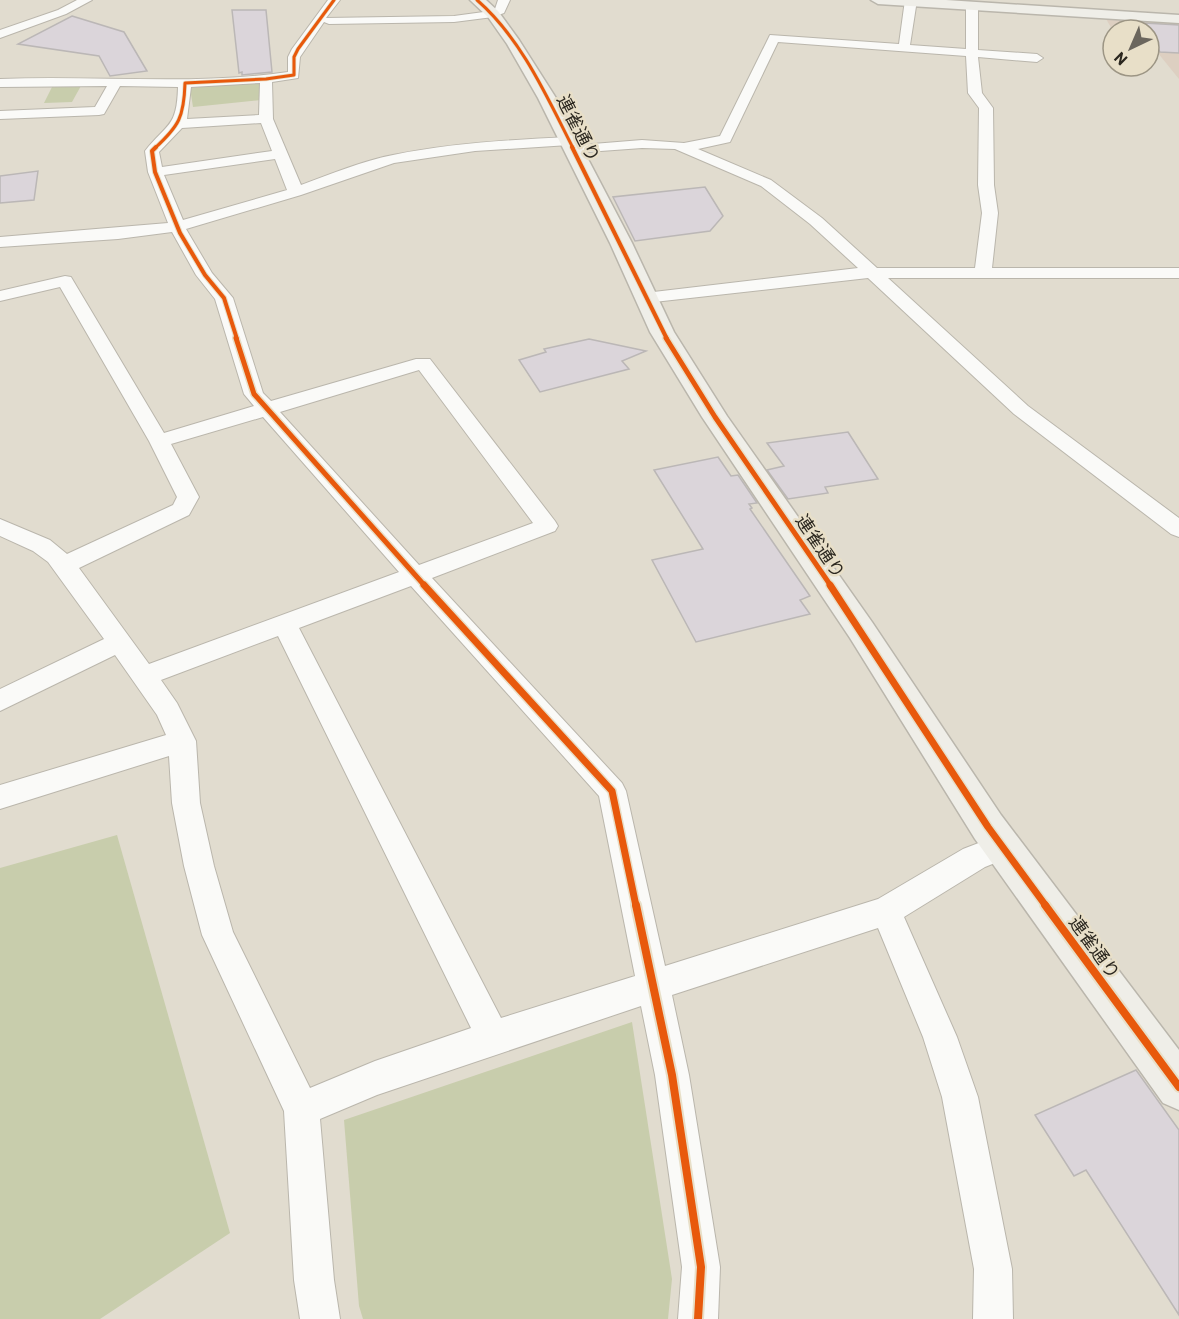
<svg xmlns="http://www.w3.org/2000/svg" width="1179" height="1319" viewBox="0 0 1179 1319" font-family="Barlow,'Noto Sans JP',sans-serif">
<rect width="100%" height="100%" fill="#e1dccf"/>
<path fill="#ddcfc1" d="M 1105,17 L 1179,22 L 1179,79 L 1149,42 L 1149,30 L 1113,31 Z"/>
<g fill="#c8cdac">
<path d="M 257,82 L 260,84 L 261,100 L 193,107 L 190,88 Z"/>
<path d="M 54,83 L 82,84 L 72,102 L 44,103 Z"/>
<path d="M 117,835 L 230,1233 L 100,1319 L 0,1319 L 0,868 Z"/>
<path d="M 632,1022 L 672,1279 L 668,1319 L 363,1319 L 359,1306 L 344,1120 Z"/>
</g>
<g fill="#dbd5da" stroke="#bbb7b6" stroke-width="1.5">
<path d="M 232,10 L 266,10 L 272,72 L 242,75 L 242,72 L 239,73 Z"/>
<path d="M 72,16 L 124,32 L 147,71 L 110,76 L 99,56 L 18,44 Z"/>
<path d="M 1144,23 L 1179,25 L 1179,53 L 1160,52 Z"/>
<path d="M 38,171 L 34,200 L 0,203 L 0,176 Z"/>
<path d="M 705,187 L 723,216 L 710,231 L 635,241 L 613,197 Z"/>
<path d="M 589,339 L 646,351 L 622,361 L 629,369 L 540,392 L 519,360 L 546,352 L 544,349 Z"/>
<path d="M 848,432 L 878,479 L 825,487 L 828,493 L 788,499 L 767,470 L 784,466 L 767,443 Z"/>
<path d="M 718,457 L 731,476 L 738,475 L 757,503 L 749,504 L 752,508 L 750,509 L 810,596 L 800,600 L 810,614 L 696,642 L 652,560 L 703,549 L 654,470 Z"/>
<path d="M 1136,1070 L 1179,1130 L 1179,1315 L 1086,1170 L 1074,1176 L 1035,1115 Z"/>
</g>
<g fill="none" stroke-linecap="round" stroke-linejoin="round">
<g stroke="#bab6ac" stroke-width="2">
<g id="street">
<path d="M 77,0 L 92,0 L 66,14 L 0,38 L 0,30 L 58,10 Z"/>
<path d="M 328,0 L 340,0 L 326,18 L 454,16 L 491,11 L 495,9 L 498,0 L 510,0 L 504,13 L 493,17 L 454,22 L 329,24 L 324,22 L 300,57 L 298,78 L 272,82 L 273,119 L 301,185 C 331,174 362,161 393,155 C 451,143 510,140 569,137 L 576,141 L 569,145 L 475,151 L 394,163 L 301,195 L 186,229 L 212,273 L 233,298 L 263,393 L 271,401 L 416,359 L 430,359 L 555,521 L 558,526 L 555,531 L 432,578 L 622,783 L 626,791 L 665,966 L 878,899 L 963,849 L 1002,834 L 1012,838 L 1017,847 L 1012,856 L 985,867 L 904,917 L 957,1037 L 978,1097 L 1012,1269 L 1013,1319 L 973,1319 L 974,1269 L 942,1097 L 923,1037 L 878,928 L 672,995 L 689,1075 L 720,1267 L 718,1319 L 678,1319 L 682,1267 L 655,1075 L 641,1006 L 377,1095 L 320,1119 L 334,1280 L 340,1319 L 300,1319 L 294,1280 L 284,1111 L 202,935 L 184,866 L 172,803 L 169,756 L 0,809 L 0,785 L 166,735 L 157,715 L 115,655 L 0,711 L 0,689 L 104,639 L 48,562 L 33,551 L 0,536 L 0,519 L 50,540 L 67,554 L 173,505 L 177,497 L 149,441 L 60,287 L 0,301 L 0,291 L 65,276 L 71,277 L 164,433 L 254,406 L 244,394 L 215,299 L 196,275 L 172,232 L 118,239 L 0,247 L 0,237 L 168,223 L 148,172 L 145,151 C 167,123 177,128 178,87 L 120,86 L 104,114 L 99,115 L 0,119 L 0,111 L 95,107 L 107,86 L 0,87 L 0,79 C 96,75 193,86 288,72 L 288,57 L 292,49 ZM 260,83 L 259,115 L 187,119 L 191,87 ZM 261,123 L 272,151 L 162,167 L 159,152 L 182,128 ZM 275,159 L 287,190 L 183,220 L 164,175 ZM 419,370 L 533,523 L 419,565 L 280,412 ZM 263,417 L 399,572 L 149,664 L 79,568 L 189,515 L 199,497 L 171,444 ZM 411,586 L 599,796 L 635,976 L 501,1018 L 299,628 ZM 278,636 L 471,1028 L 375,1061 L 310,1088 L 233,932 L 214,866 L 200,803 L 196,741 L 177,703 L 161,680 Z"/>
<path d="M 905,0 L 917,0 L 910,45 L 966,49 L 966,6 L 972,3 L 978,6 L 978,50 L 1037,54 L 1043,58 L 1037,62 L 978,57 L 982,93 L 993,108 L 994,185 L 998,213 L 992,268 L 1179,268 L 1179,278 L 888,278 L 1028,406 L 1179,518 L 1179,537 L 1171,534 L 1014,414 L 868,278 L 645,303 L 639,302 L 636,298 L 639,294 L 645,293 L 858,268 L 810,224 L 761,186 L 675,149 L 642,148 L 573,153 L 566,149 L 568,146 L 642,140 L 684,143 L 720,136 L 770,35 L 899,44 ZM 778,42 L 966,56 L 968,93 L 979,108 L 978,185 L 982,213 L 975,268 L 877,268 L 822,218 L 771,180 L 698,149 L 730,142 Z"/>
</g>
</g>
<g stroke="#bab6ac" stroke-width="3">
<g id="secondary">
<path d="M 470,0 L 486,0 L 498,11 L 519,40 L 556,98 L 632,243 L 674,332 L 727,416 L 872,622 L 1001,815 L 1179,1050 L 1179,1110 L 1163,1103 L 975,839 L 850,638 L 702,417 L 650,332 L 610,243 L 538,98 L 507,44 L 488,17 Z"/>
<path d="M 871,0 L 946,0 L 1179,15 L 1179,23 L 878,4 Z"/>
</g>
</g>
<use href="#street" fill="#fafaf8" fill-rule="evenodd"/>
<use href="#secondary" fill="#efeee8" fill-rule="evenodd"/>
<g stroke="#e8dfc8" stroke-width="4.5">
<g id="cycleway-far4">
<path d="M 477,0 C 521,38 547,97 573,148"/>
<path d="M 155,148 C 179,126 184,117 185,83 L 266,79 L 294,75 L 294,57 L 298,49 L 334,0"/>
</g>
</g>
<g stroke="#e8dfc8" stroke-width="6">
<g id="cycleway-far3">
<path d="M 156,147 L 152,151 L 155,172 L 180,233 L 205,275 L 224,298 L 237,339"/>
<path d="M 572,147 L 667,339"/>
</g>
</g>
<g stroke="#e8dfc8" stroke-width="8">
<g id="cycleway-far2">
<path d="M 236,338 L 254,394 L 425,586"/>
<path d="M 666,338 L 715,417 L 831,586"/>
</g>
</g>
<g stroke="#e8dfc8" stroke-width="10">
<g id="cycleway-far1">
<path d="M 424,585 L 612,791 L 636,906"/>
<path d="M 830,585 L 988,827 L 1046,906"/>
</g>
</g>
<g stroke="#e8dfc8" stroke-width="12">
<g id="cycleway">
<path d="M 636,905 L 672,1075 L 701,1267 L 698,1319"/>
<path d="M 1045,905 L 1179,1087"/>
</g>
</g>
<use href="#cycleway-far4" stroke="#e8590c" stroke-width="3"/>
<use href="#cycleway-far3" stroke="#e8590c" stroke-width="4"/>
<use href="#cycleway-far2" stroke="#e8590c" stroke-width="5"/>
<use href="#cycleway-far1" stroke="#e8590c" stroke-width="7"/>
<use href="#cycleway" stroke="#e8590c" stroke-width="8"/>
</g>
<g text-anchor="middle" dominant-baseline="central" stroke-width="5" stroke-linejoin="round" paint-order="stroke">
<g font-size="18" fill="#2b271f" stroke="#e8dfc8">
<text transform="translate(579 128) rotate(63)">連雀通り</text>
<text transform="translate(821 546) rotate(56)">連雀通り</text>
<text transform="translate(1095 947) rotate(54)">連雀通り</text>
</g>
</g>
<g transform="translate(1131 48) rotate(224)"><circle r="28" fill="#e8dfc8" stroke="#9c9584" stroke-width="1.5"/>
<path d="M0-4.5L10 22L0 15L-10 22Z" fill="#6b665d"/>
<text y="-9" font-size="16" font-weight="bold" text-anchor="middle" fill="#2b271f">N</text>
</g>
</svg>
